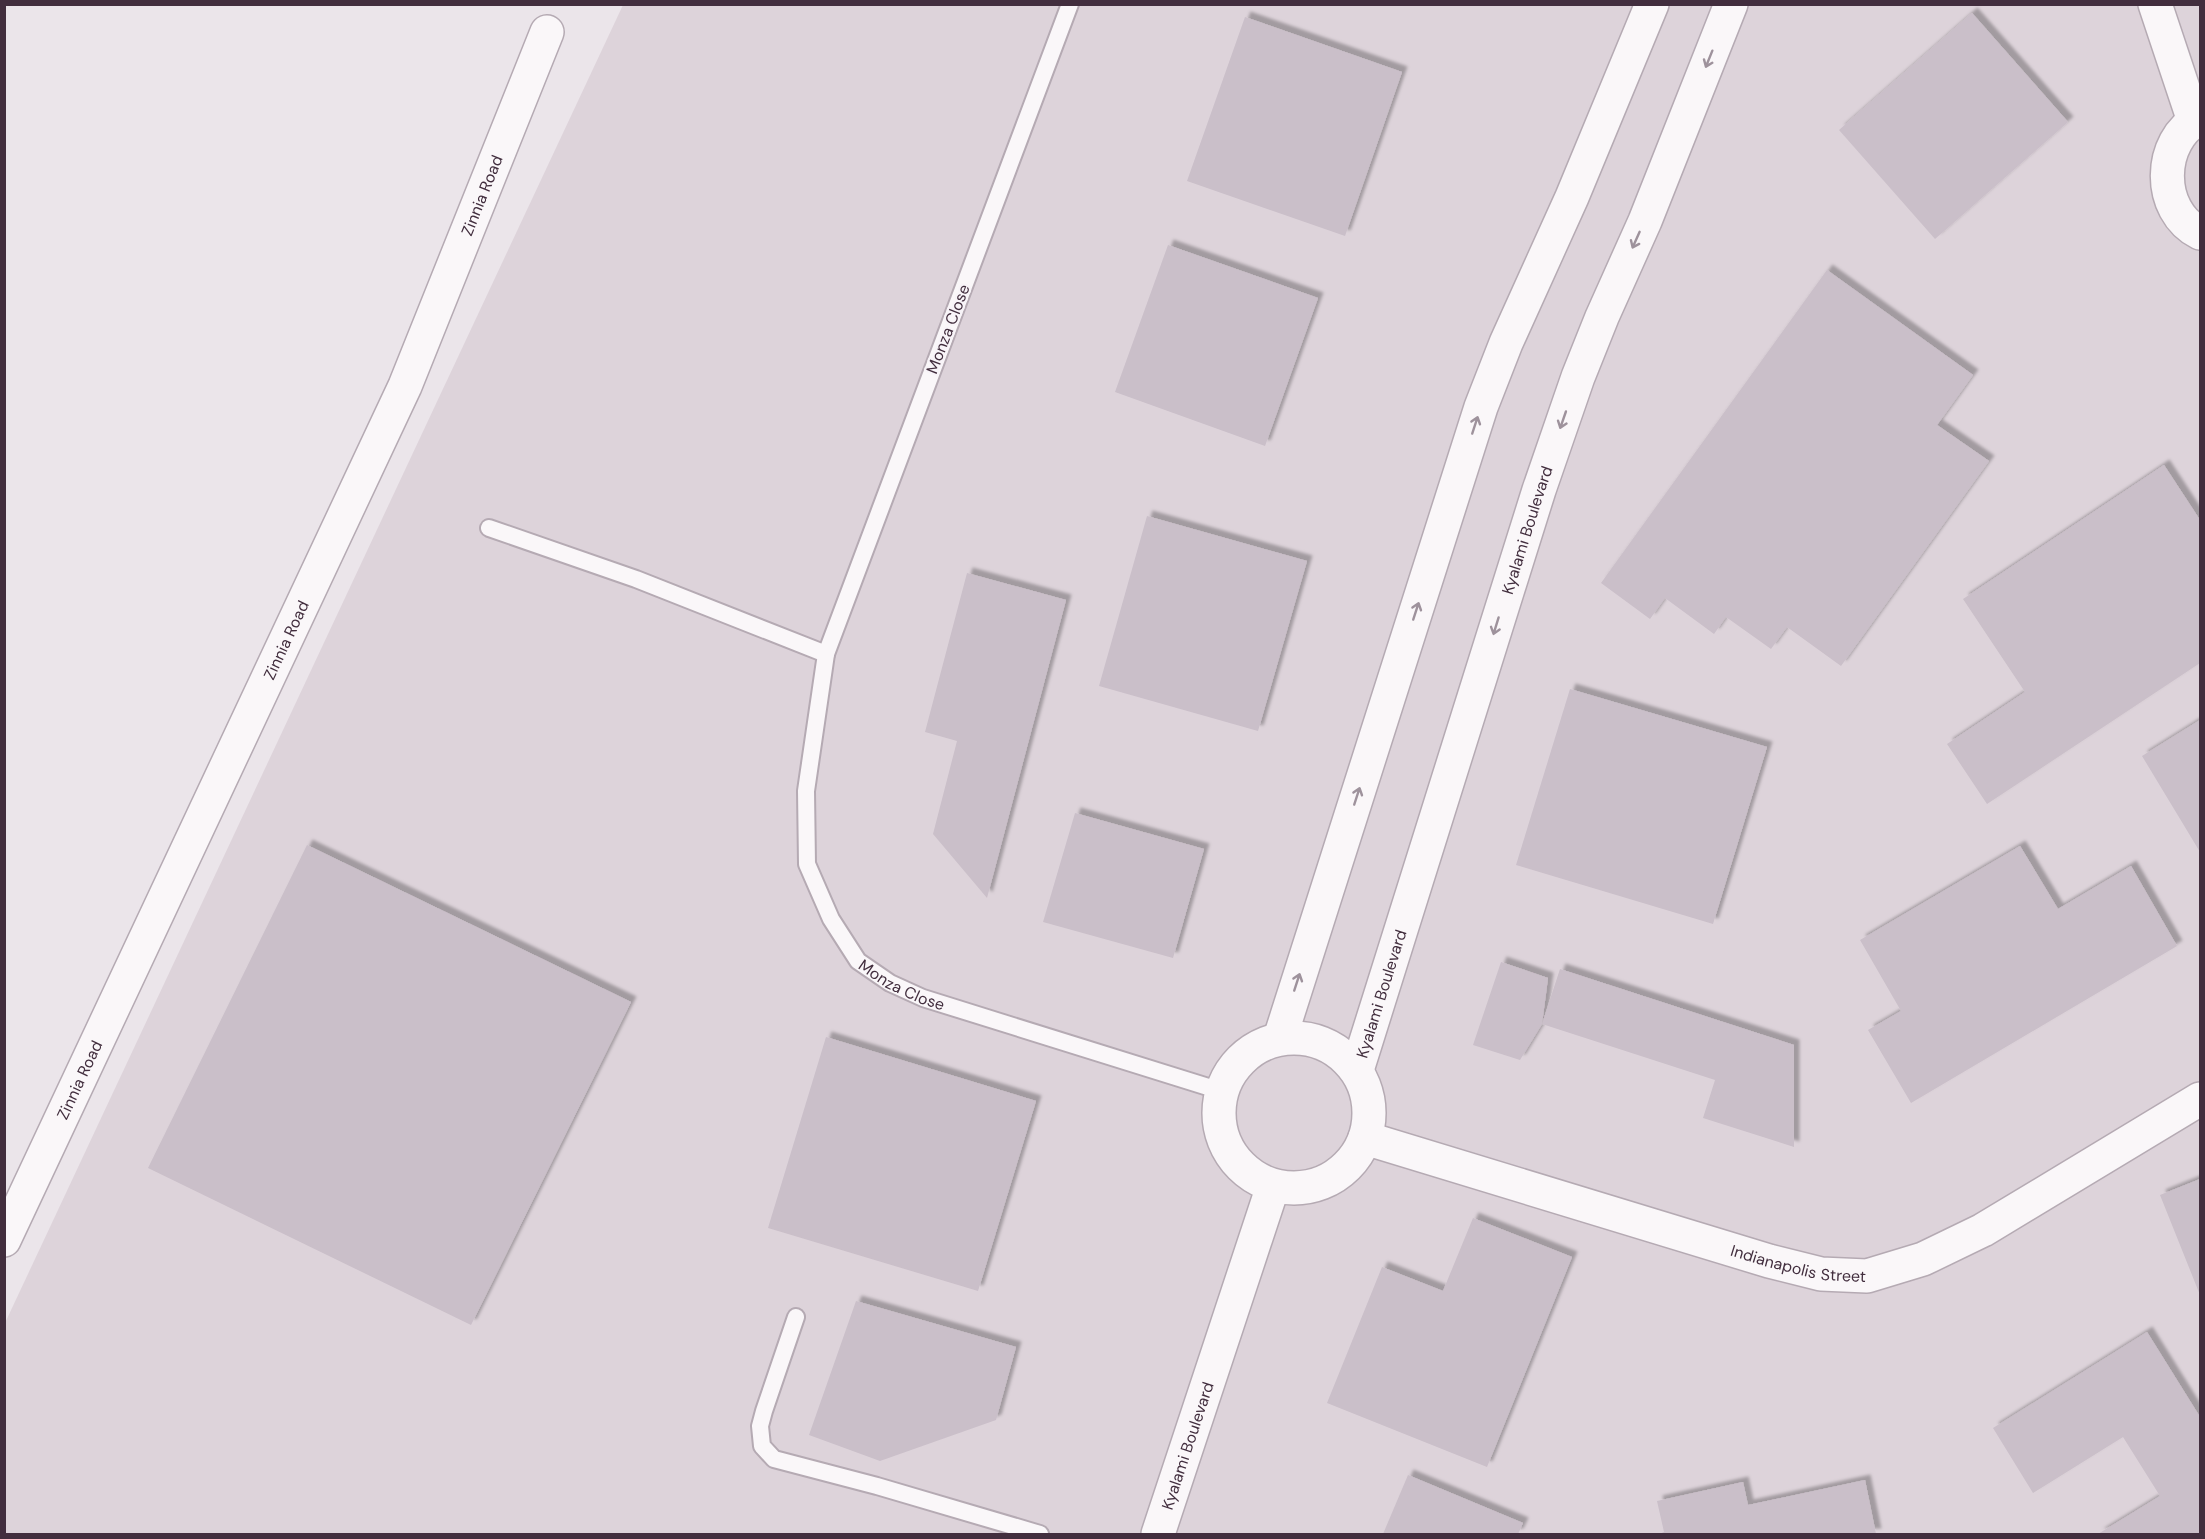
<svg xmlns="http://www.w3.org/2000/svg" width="2205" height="1539" viewBox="0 0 2205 1539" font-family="'DM Sans',sans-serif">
<defs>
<filter id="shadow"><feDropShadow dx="5.5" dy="-5.5" stdDeviation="1.5" flood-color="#0004"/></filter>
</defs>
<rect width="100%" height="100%" fill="#ebe5ea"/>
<path fill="#ddd3da" d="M 623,5 L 2200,5 L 2200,1534 L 5,1534 L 5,1323 Z"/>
<g fill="#cabfc9" filter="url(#shadow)">
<path d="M 1972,13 L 2068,122 L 1935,239 L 1839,130 Z"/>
<path d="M 1245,17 L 1402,72 L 1345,236 L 1187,181 Z"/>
<path d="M 1168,245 L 1318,298 L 1265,446 L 1115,392 Z"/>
<path d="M 1827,270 L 1973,375 L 1937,425 L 1989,461 L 1841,666 L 1787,627 L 1771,649 L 1726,617 L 1714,634 L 1665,598 L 1650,619 L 1601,583 Z"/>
<path d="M 2164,465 L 2200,520 L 2200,663 L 1987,804 L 1947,744 L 2025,692 L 1963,599 Z"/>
<path d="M 1147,516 L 1307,561 L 1258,731 L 1099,686 Z"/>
<path d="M 967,573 L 1066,600 L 987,898 L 933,834 L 957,741 L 925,732 Z"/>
<path d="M 1570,689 L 1767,747 L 1713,924 L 1516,865 Z"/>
<path d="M 2200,720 L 2200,852 L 2142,756 Z"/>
<path d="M 1075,813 L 1204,849 L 1173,958 L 1043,922 Z"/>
<path d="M 307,845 L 631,1002 L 471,1325 L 148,1168 Z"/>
<path d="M 2020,846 L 2058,909 L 2131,866 L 2177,946 L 1911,1103 L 1868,1030 L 1901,1011 L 1860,940 Z"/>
<path d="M 1501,962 L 1548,978 L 1542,1024 L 1520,1060 L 1473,1045 Z"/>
<path d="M 1560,969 L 1794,1045 L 1794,1147 L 1703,1118 L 1715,1080 L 1542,1024 Z"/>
<path d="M 826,1037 L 1036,1101 L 978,1291 L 768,1228 Z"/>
<path d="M 2200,1179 L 2200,1295 L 2160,1195 Z"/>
<path d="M 1473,1218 L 1572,1257 L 1487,1467 L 1327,1403 L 1382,1267 L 1443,1291 Z"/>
<path d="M 856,1301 L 1016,1347 L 996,1420 L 880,1461 L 809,1435 Z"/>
<path d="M 2147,1332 L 2200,1417 L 2200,1534 L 2098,1534 L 2160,1496 L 2123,1437 L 2033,1493 L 1993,1428 Z"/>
<path d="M 1408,1475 L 1523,1523 L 1518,1534 L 1383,1534 Z"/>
<path d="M 1865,1480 L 1876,1534 L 1659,1534 L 1664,1532 L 1657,1501 L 1743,1482 L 1748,1505 Z"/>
</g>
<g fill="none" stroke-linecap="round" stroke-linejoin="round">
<g stroke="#b5aab3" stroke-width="20">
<g id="lane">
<path id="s1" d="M 1070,4 L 826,654 L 806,791 L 807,864 L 831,919 L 858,961 L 890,983 L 923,998 L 1221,1091"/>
<path d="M 489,528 L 636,579 L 826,654"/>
<path d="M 796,1317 L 764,1411 L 760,1426 L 762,1446 L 774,1459 L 877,1486 L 1040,1534"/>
</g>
</g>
<g stroke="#b5aab3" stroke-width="36">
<g id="street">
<path d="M 2155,4 L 2194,121"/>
<path d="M 2200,118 C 2157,140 2156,211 2200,233"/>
<circle cx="1294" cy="1113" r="75"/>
<path d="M 1280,1038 L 1481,407 L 1506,343 L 1572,197 L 1652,4"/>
<path id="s2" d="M 1357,1070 L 1539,490 L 1578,377 L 1602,317 L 1645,221 L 1731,4"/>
<path id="s3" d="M 1365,1138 L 1769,1261 L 1821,1274 L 1867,1276 L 1923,1259 L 1983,1230 L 2200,1099"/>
<path id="s4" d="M 4,1240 L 405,386 L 547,32"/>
<path id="s5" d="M 1158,1534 L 1273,1186"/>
</g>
</g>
<use href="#lane" stroke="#faf7f9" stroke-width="16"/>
<use href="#street" stroke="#faf7f9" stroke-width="33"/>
</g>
<defs><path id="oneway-shaft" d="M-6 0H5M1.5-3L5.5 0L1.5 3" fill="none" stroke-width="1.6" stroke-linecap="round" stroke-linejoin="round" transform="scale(1.5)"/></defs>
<g stroke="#9e929c">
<use href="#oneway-shaft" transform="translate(1709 59) rotate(112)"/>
<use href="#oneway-shaft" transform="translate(1636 240) rotate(114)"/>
<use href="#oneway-shaft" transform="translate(1563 420) rotate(109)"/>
<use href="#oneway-shaft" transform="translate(1475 425) rotate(-72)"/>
<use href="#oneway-shaft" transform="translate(1416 611) rotate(-72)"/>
<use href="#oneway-shaft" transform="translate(1496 626) rotate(107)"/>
<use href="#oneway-shaft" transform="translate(1357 796) rotate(-72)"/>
<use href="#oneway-shaft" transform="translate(1297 982) rotate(-72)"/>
</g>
<g text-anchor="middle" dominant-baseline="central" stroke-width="4.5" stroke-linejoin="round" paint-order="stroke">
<g font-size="16" fill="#422e3e" stroke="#f8f4f8">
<text stroke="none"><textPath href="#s4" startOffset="1149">Zinnia Road</textPath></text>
<text transform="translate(948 329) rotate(-69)">Monza Close</text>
<text stroke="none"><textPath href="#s2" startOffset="566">Kyalami Boulevard</textPath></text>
<text stroke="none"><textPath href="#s4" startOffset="663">Zinnia Road</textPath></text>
<text stroke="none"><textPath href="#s1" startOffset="1066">Monza Close</textPath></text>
<text stroke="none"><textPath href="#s2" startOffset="80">Kyalami Boulevard</textPath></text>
<text stroke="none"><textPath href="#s4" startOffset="177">Zinnia Road</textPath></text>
<text stroke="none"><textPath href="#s3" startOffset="452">Indianapolis Street</textPath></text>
<text stroke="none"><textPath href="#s5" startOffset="93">Kyalami Boulevard</textPath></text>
</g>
</g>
<rect width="2205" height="1539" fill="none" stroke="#422e3e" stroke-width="12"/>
</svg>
